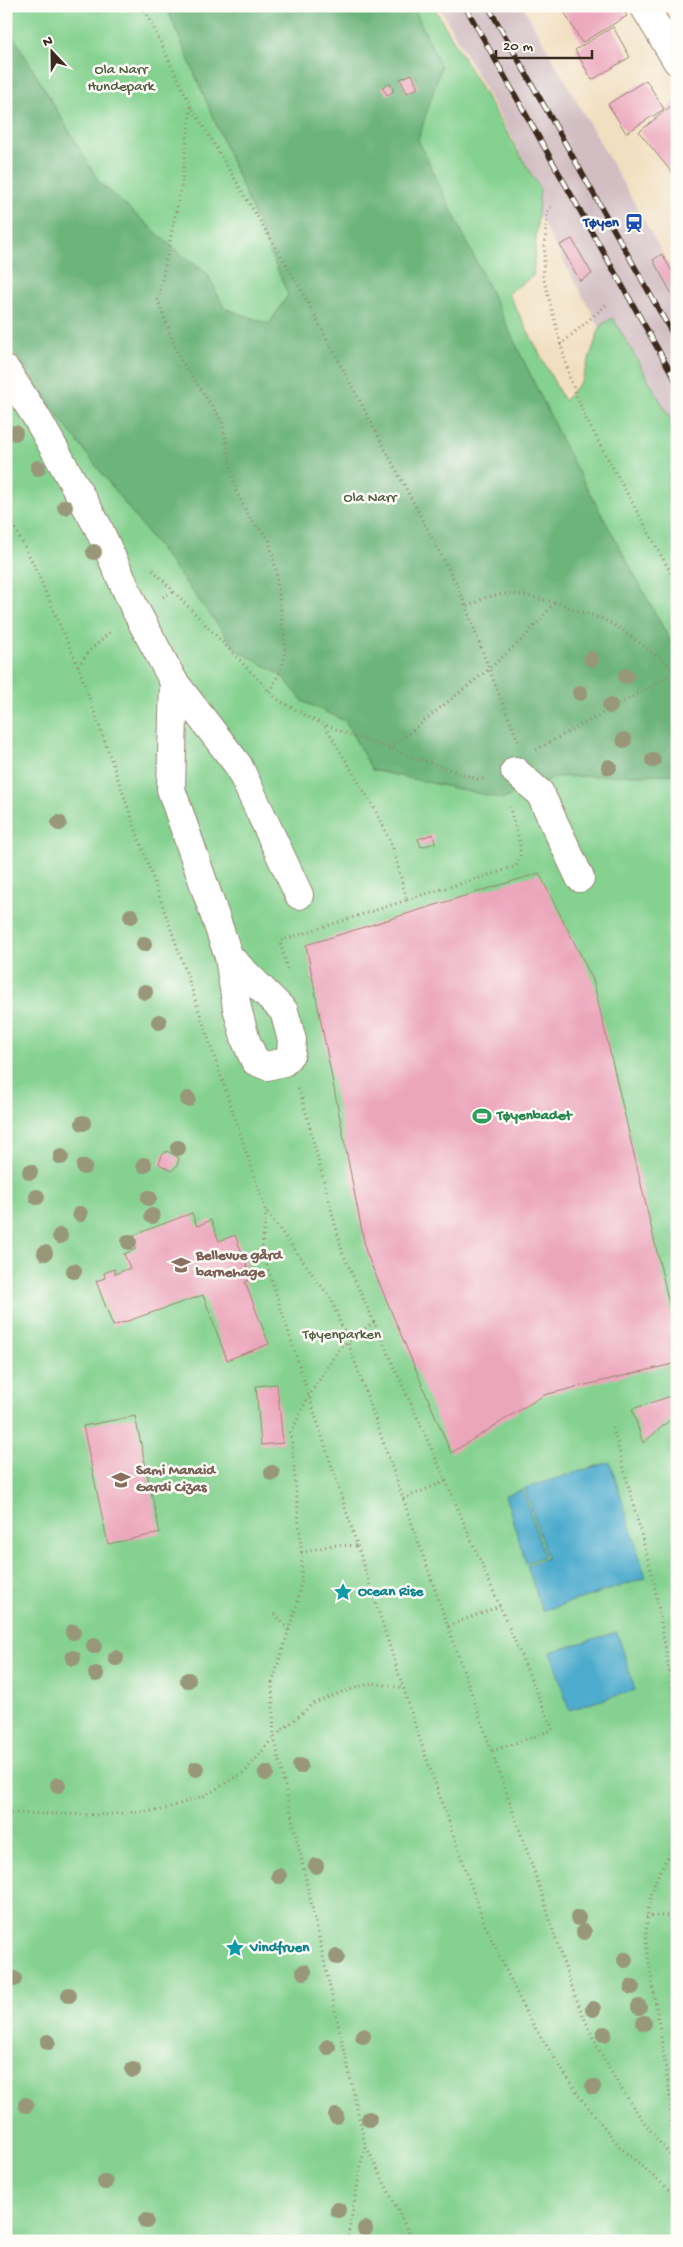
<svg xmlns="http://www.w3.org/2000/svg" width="683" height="2247" viewBox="0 0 683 2247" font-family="'Gochi Hand',sans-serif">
<rect width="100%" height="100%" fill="#fdfcf7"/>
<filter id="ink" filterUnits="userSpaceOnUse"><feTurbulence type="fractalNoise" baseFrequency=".02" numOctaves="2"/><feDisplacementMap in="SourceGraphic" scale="10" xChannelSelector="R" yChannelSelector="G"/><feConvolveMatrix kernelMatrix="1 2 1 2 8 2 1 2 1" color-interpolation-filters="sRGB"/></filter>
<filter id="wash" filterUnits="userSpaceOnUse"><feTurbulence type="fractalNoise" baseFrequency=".0096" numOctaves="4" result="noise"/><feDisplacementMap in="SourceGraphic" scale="20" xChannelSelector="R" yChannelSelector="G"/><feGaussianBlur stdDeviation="1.12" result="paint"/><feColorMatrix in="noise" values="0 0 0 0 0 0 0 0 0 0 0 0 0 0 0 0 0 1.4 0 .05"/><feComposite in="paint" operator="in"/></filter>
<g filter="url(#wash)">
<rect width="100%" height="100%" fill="#f2dfc1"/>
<path fill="#d2bec2" d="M 439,6 L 523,6 L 677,279 L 677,469 L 538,214 L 540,189 Z"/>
<path fill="#85d290" stroke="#607e57" d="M 6,6 L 433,6 L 540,189 L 533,276 L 508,293 L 564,401 L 582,380 L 599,330 L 604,323 L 613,318 L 677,430 L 677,2241 L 6,2241 Z"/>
<path fill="#6cb47a" stroke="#546f4c" d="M 166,6 L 413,6 L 441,67 L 418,140 L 566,449 L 677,653 L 677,774 L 555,777 L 504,799 L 372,770 L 345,721 L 304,702 L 281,675 L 237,650 L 54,411 L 6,339 L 6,29 L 11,32 L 99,182 L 184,257 L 208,274 L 224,308 L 269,324 L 288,295 Z"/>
<g fill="#4eaccd" stroke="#446b76">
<path d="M 610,1462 L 646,1578 L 542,1611 L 527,1565 L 547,1558 L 525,1488 Z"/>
<path d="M 523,1490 L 544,1556 L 526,1563 L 505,1495 Z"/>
<path d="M 617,1632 L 635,1690 L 569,1710 L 551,1652 Z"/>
</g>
<g id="blocks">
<g fill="#eca6bc">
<path d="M 561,6 L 621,6 L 627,16 L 582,43 Z"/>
<path d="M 613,27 L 630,57 L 592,80 L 575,50 Z"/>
<path d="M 412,74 L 418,88 L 407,93 L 400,79 Z"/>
<path d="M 646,80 L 664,109 L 626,133 L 608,104 Z"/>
<path d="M 390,83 L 394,91 L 387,95 L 382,87 Z"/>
<path d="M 677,101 L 677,179 L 639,132 Z"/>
<path d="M 572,239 L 592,274 L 580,281 L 560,245 Z"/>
<path d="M 662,254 L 677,280 L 677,294 L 673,296 L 653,260 Z"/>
<path d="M 433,834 L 435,843 L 421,847 L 418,839 Z"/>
<path d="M 539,873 L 593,980 L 677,1337 L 677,1363 L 544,1395 L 451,1453 L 366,1252 L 306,945 Z"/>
<path d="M 167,1151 L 179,1158 L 177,1165 L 172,1171 L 159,1164 L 162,1155 Z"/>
<path d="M 192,1213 L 197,1226 L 211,1220 L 219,1241 L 235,1235 L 252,1279 L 245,1282 L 269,1344 L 227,1360 L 203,1295 L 113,1326 L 96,1281 L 105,1278 L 104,1273 L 114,1269 L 115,1274 L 130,1268 L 124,1254 L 136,1249 L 131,1236 Z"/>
<path d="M 277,1384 L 283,1443 L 261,1445 L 256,1386 Z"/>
<path d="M 677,1394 L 677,1414 L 643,1443 L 632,1409 Z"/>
<path d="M 135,1416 L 160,1533 L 108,1544 L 83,1426 Z"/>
</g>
</g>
</g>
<g filter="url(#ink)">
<use href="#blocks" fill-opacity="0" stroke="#968470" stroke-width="1"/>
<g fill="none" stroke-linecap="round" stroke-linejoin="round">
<g stroke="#968470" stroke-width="30">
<g id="minor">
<path d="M 644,6 L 677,61"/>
<path d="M 6,370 L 37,418 L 98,527 L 135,609 L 174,682 L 238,765 L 299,895"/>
<path d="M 174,682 L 171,789 L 229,957 L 237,1008 L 246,1041 L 255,1061 L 267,1066 L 284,1062 L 291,1053 L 292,1040 L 284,1011 L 229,957"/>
<path d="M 515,771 L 540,793 L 580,878"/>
</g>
</g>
<g stroke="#968470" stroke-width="3" stroke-dasharray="1 4" stroke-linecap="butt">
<path d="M 143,6 L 191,106 L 299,286 L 458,587 L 466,607"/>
<path d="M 191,107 L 181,187 L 158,300 L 179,357 L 222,421 L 236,491 L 249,517 L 269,539 L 276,571 L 285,644 L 284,662 L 270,692"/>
<path d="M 551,207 L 547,212 L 543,276 L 570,379 L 585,417 L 677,584"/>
<path d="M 560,345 L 606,305"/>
<path d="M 6,511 L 32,561 L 78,666 L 186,972 L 266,1211 L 331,1299 L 348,1342 L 542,1894 C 556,1940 569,1985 589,2029 C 611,2077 642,2123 677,2163"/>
<path d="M 153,570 L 277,699 L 310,718 L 350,735 L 477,779 L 486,779"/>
<path d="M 163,597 L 174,592"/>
<path d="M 78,666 L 90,650 L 112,630"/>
<path d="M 518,741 L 489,669 L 466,607 L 487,597 L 504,594 L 523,595 L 554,602 L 603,619 L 621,629 L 677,671"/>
<path d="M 389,749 L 489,669 L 525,637 L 554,603"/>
<path d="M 536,750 L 677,672"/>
<path d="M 407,900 C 443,888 480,879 516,866 C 528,847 512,826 510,807"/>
<path d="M 287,969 L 280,941 L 407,900 L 393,848 L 376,811 L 325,726"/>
<path d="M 298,1089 L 302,1098 L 343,1254 L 446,1481 L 553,1730 L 492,1751"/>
<path d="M 266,1211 L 262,1250 L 419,1737 L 485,1925 L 528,2017 L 580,2097 L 620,2147 L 677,2197"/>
<path d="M 374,1322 L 340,1348 L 309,1396 L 291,1432 L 302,1558 L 301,1582 L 297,1604 L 272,1683 L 274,1737 L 365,2144 L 413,2241"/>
<path d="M 613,1428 L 654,1582 L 677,1716"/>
<path d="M 403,1499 L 446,1481"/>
<path d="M 301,1553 L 332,1545 L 357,1546"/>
<path d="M 275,1614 L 289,1630"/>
<path d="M 448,1626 L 500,1606"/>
<path d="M 6,1813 L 99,1815 L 162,1810 L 206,1795 L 246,1771 L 274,1737 L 313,1704 L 342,1692 L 372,1683 L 403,1688"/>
<path d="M 646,1917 L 677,1915"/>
<path d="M 671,2127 L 671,2102 L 646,1942 C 647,1900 652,1878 677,1843"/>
<path d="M 6,2238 L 8,2241"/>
<path d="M 347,2241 L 365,2144"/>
</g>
<use href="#minor" stroke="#fff" stroke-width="28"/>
<g stroke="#3b2a1e" stroke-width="5.5">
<g id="rail">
<path d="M 465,6 L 677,383"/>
<path d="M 488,6 L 677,342"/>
</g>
</g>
<use href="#rail" stroke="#fdfcf7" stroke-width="4" stroke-dasharray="11" stroke-linecap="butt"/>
</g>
<g fill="#99977a">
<circle cx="15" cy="433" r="8"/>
<circle cx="38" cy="468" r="8"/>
<circle cx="65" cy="507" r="8"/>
<circle cx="94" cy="552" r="8"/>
<circle cx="591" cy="659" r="8"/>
<circle cx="626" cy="676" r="8"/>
<circle cx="580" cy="693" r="8"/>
<circle cx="610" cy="706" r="8"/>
<circle cx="624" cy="740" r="8"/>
<circle cx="653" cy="760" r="8"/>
<circle cx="609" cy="767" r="8"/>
<circle cx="59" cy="823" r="8"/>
<circle cx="131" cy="916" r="8"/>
<circle cx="144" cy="944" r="8"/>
<circle cx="145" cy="992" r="8"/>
<circle cx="159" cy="1022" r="8"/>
<circle cx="188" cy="1099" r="8"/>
<circle cx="83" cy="1123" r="8"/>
<circle cx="178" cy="1148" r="8"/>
<circle cx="61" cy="1157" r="8"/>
<circle cx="144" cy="1165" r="8"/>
<circle cx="84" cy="1167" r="8"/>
<circle cx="30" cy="1172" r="8"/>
<circle cx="37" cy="1197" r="8"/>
<circle cx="149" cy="1198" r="8"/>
<circle cx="80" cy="1214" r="8"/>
<circle cx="152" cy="1216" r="8"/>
<circle cx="60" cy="1236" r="8"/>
<circle cx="129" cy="1242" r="8"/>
<circle cx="45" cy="1253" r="8"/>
<circle cx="74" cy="1271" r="8"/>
<circle cx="272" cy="1473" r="8"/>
<circle cx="73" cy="1632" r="8"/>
<circle cx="94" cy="1646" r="8"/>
<circle cx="73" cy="1658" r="8"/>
<circle cx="116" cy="1658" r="8"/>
<circle cx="96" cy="1674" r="8"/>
<circle cx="188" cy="1680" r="8"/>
<circle cx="300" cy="1766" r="8"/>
<circle cx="196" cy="1769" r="8"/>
<circle cx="266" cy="1773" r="8"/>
<circle cx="58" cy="1785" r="8"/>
<circle cx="316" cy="1866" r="8"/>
<circle cx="279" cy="1876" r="8"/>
<circle cx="578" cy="1918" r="8"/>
<circle cx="584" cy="1932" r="8"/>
<circle cx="337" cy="1957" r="8"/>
<circle cx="625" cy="1960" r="8"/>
<circle cx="304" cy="1972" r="8"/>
<circle cx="14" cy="1979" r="8"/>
<circle cx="632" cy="1987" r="8"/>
<circle cx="69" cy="1995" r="8"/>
<circle cx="639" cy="2007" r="8"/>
<circle cx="593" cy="2009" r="8"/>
<circle cx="644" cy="2023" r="8"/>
<circle cx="604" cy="2034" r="8"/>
<circle cx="363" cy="2036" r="8"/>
<circle cx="48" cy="2042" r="8"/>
<circle cx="328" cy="2047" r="8"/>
<circle cx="133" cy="2070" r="8"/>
<circle cx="593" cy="2087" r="8"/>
<circle cx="26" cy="2105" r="8"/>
<circle cx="336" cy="2116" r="8"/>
<circle cx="369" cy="2119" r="8"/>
<circle cx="105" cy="2182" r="8"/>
<circle cx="338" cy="2210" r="8"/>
<circle cx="146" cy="2221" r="8"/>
<circle cx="365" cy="2229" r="8"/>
</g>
</g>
<defs>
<g id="station-bare" transform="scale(1.5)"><path d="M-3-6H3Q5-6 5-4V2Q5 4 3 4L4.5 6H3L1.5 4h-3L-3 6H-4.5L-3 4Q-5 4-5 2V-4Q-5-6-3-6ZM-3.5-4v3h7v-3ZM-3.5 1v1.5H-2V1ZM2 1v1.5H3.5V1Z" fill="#1a4fb4" stroke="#fdfcf7" stroke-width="2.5" paint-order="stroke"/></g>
<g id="stadium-bare" transform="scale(1.5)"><path d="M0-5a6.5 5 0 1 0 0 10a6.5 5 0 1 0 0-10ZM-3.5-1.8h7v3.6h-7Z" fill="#2e9e5b" stroke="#fdfcf7" stroke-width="2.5" paint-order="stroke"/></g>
<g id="school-bare" transform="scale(1.5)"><path d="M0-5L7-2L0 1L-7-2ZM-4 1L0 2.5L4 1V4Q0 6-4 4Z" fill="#8d6e63" stroke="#fdfcf7" stroke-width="2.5" paint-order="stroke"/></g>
<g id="sight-bare" transform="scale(1.5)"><path d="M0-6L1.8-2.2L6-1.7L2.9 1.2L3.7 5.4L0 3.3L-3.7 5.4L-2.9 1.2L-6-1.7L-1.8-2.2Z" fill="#0f9aa8" stroke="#fdfcf7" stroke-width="2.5" paint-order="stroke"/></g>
</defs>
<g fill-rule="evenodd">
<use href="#station-bare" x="634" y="223"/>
<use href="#stadium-bare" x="482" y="1116"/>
<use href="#school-bare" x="181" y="1265"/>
<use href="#school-bare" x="121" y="1480"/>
<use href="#sight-bare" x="343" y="1592"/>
<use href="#sight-bare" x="235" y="1948"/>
</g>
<g text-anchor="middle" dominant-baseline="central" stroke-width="5" stroke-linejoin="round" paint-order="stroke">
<g font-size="15" fill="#515c40" stroke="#fdfcf7">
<text x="121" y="70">Ola Narr<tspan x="121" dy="17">Hundepark</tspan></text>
<text x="370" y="498">Ola Narr</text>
<text x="342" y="1335">Tøyenparken</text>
</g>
<g font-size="15" font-weight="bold" fill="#164399" stroke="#fdfcf7" text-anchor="end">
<text x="619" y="223">Tøyen</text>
</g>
<g font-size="15" font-weight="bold" fill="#27864d" stroke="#fdfcf7" text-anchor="start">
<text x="497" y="1116">Tøyenbadet</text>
</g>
<g font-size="15" font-weight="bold" fill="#785e54" stroke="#fdfcf7" text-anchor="start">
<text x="196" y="1256">Bellevue gård<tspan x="196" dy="17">barnehage</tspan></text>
<text x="136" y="1471">Sami Manaid<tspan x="136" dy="17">Gardi Cizas</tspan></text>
</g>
<g font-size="15" font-weight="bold" fill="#0d838f" stroke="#fdfcf7" text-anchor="start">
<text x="358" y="1592">Ocean Rise</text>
<text x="250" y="1948">Vindfruen</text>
</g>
</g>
<rect width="683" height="2247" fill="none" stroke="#fdfcf7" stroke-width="25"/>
<g transform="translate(52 52) rotate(338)" stroke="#fdfcf7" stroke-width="4" paint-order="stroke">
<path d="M0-4L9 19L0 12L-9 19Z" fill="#3b2a1e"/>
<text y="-8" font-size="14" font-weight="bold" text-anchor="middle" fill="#3b2a1e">N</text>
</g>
<path d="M496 50v8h96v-8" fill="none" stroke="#3b2a1e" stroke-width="2.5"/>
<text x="503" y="50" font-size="15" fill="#3b2a1e" stroke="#fdfcf7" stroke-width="4" paint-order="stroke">20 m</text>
</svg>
